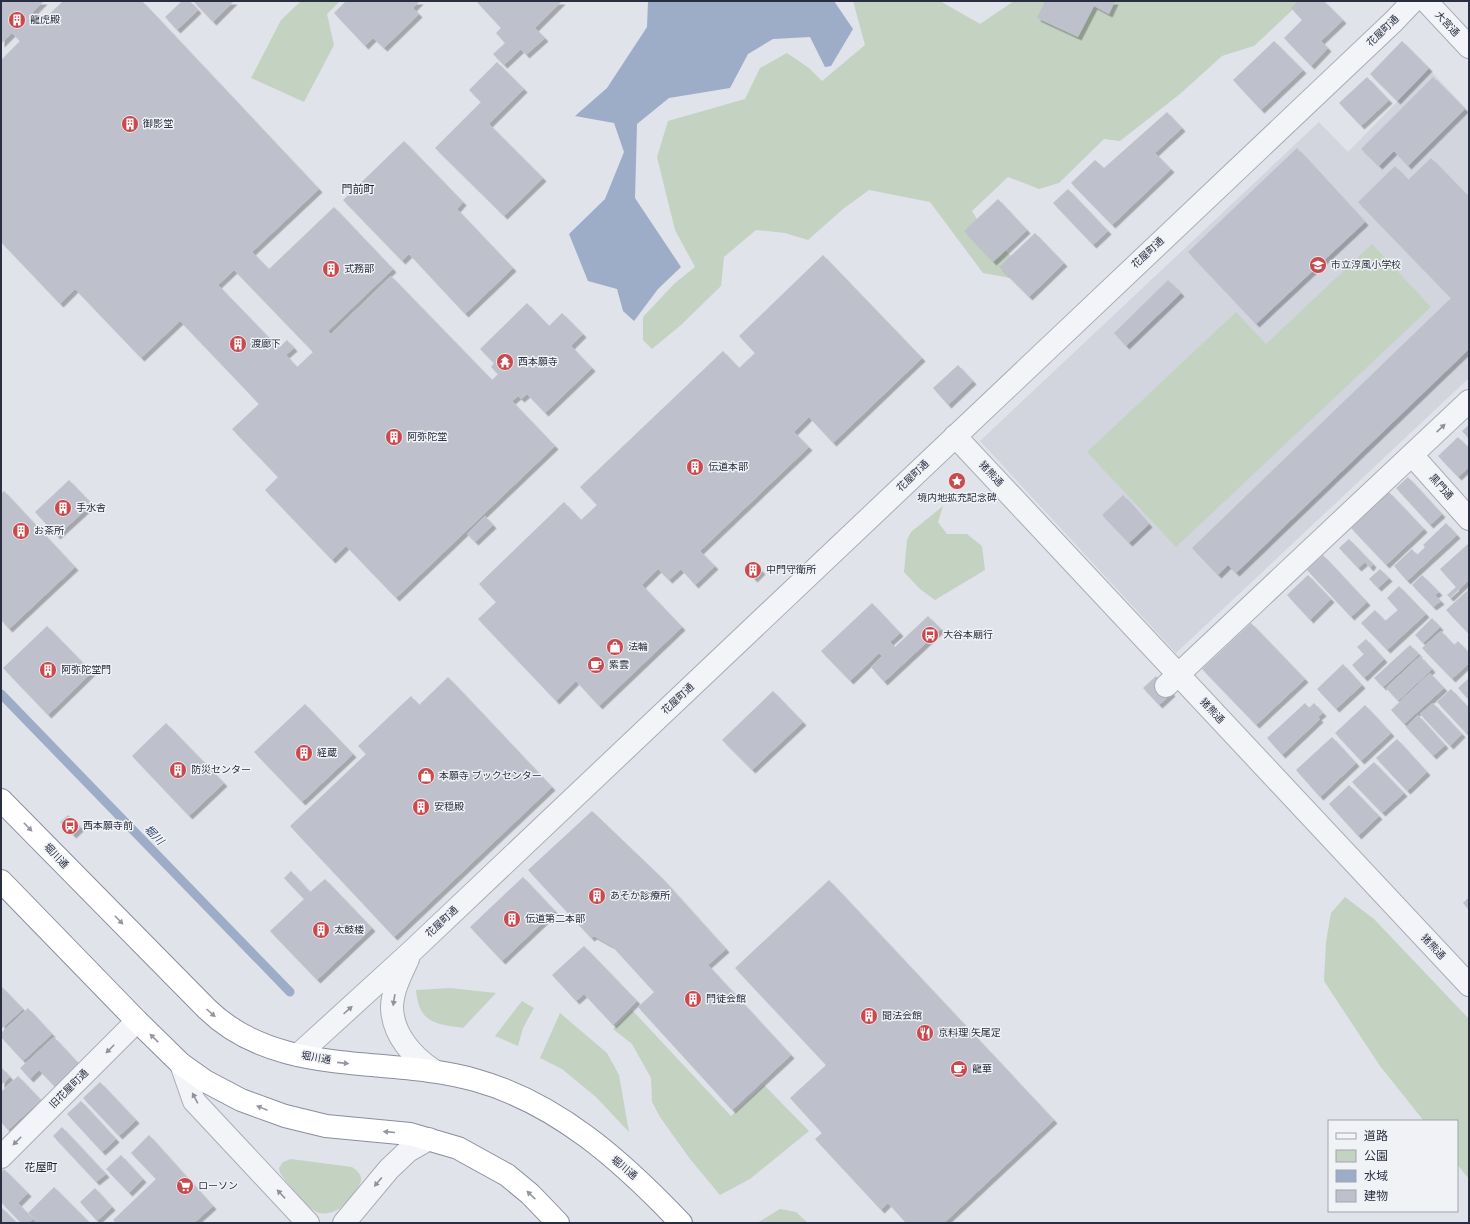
<svg xmlns="http://www.w3.org/2000/svg" width="1470" height="1224" viewBox="0 0 1470 1224" font-family="'Fira Sans','Noto Sans JP',sans-serif">
<defs>
<filter id="shadow"><feDropShadow dx="3.5" dy="3.5" stdDeviation="0" flood-color="#0004"/></filter>
</defs>
<rect width="100%" height="100%" fill="#e0e3e9"/>
<path fill="#d2d5de" d="M 1429,69 L 1469,112 L 1469,378 L 1176,653 L 980,441 L 1319,122 L 1348,152 Z"/>
<g fill="#c4d2c2">
<path d="M 301,1 L 340,1 L 327,14 L 334,45 L 304,102 L 251,78 L 281,20 Z"/>
<path d="M 853,1 L 940,1 L 980,24 L 1014,1 L 1302,1 L 1254,46 L 1222,56 L 1180,94 L 1120,141 L 1104,139 L 1059,183 L 1039,189 L 1008,177 L 972,211 L 984,231 L 1022,266 L 1021,280 L 983,273 L 930,202 L 869,190 L 843,209 L 808,240 L 785,233 L 756,230 L 724,257 L 721,286 L 681,325 L 652,349 L 643,340 L 643,317 L 675,283 L 695,267 L 675,230 L 657,157 L 668,121 L 745,99 L 760,68 L 787,53 L 809,68 L 822,81 L 865,45 Z"/>
<path d="M 1372,244 L 1431,307 L 1176,547 L 1087,452 L 1236,312 L 1266,344 Z"/>
<path d="M 943,506 L 938,522 L 947,534 L 967,534 L 982,546 L 985,570 L 935,600 L 920,589 L 904,572 L 907,540 L 911,532 Z"/>
<path d="M 1345,897 L 1374,919 L 1469,1019 L 1468,1178 L 1457,1164 L 1457,1121 L 1424,1121 L 1380,1066 L 1324,981 L 1326,942 L 1331,913 Z"/>
<path d="M 450,988 L 496,993 L 463,1028 C 435,1024 419,1023 416,990 Z"/>
<path d="M 522,1001 L 534,1008 L 523,1028 L 518,1046 L 495,1036 Z"/>
<path d="M 632,1010 L 731,1116 L 764,1085 L 809,1131 L 750,1179 L 720,1195 L 690,1159 L 660,1117 L 652,1102 L 651,1078 L 632,1044 L 613,1029 Z"/>
<path d="M 560,1013 L 607,1053 L 619,1075 L 629,1132 L 596,1097 L 562,1069 L 540,1058 Z"/>
<path d="M 291,1159 L 352,1167 C 356,1170 361,1173 361,1179 C 362,1186 342,1209 335,1211 C 330,1213 324,1214 319,1213 C 307,1209 288,1184 280,1173 L 279,1168 L 283,1162 Z"/>
<path d="M 780,1209 L 796,1212 L 808,1223 L 757,1223 Z"/>
</g>
<path fill="#9dacc7" d="M 648,1 L 834,1 L 853,29 L 831,66 L 825,67 L 810,37 L 773,39 L 748,54 L 730,88 L 669,98 L 637,124 L 635,198 L 681,267 L 658,289 L 634,321 L 623,311 L 617,289 L 588,281 L 569,234 L 605,199 L 624,152 L 614,123 L 575,116 L 607,88 L 647,27 Z"/>
<g fill="none" stroke-linecap="round" stroke-linejoin="round">
<path stroke="#9dacc7" stroke-width="9" d="M 1,694 L 290,992"/>
</g>
<g fill="#bec1cb" fill-rule="evenodd" filter="url(#shadow)">
<path d="M 1,1 L 44,1 L 29,16 L 38,25 L 63,1 L 142,1 L 319,189 L 252,252 L 269,269 L 334,207 L 393,269 L 328,331 L 331,334 L 391,276 L 492,380 L 498,374 L 491,367 L 494,363 L 480,349 L 527,303 L 549,326 L 562,313 L 583,334 L 571,346 L 592,368 L 545,413 L 527,394 L 521,399 L 518,396 L 512,401 L 555,446 L 396,598 L 346,546 L 332,560 L 265,490 L 278,477 L 232,429 L 259,404 L 180,321 L 141,358 L 75,289 L 60,304 L 1,242 L 1,60 L 20,41 L 12,33 L 1,44 ZM 234,270 L 313,352 L 297,367 L 286,355 L 294,348 L 287,340 L 279,348 L 218,285 Z"/>
<path d="M 182,1 L 190,1 L 198,10 L 177,30 L 165,17 Z"/>
<path d="M 193,1 L 234,1 L 213,22 Z"/>
<path d="M 346,1 L 420,1 L 413,8 L 419,14 L 384,48 L 373,38 L 365,46 L 334,13 Z"/>
<path d="M 476,1 L 562,1 L 535,28 L 545,38 L 526,55 L 521,49 L 504,65 L 493,54 L 505,43 L 496,33 L 501,28 Z"/>
<path d="M 1045,1 L 1115,1 L 1109,14 L 1094,6 L 1078,37 L 1037,18 Z"/>
<path d="M 1298,1 L 1324,1 L 1343,20 L 1321,41 L 1328,48 L 1311,66 L 1284,38 L 1302,20 L 1291,8 Z"/>
<path d="M 1274,41 L 1303,70 L 1261,110 L 1233,80 Z"/>
<path d="M 1402,41 L 1429,68 L 1397,101 L 1370,74 Z"/>
<path d="M 497,62 L 524,89 L 489,124 L 543,178 L 504,216 L 435,148 L 481,102 L 469,90 Z"/>
<path d="M 1367,77 L 1389,100 L 1361,126 L 1339,103 Z"/>
<path d="M 1433,77 L 1465,109 L 1408,166 L 1394,151 L 1379,166 L 1361,149 Z"/>
<path d="M 1167,112 L 1182,128 L 1155,153 L 1171,169 L 1112,225 L 1071,183 L 1095,160 L 1104,168 Z"/>
<path d="M 404,141 L 463,202 L 457,209 L 513,268 L 465,314 L 409,254 L 402,261 L 343,200 Z"/>
<path d="M 1297,148 L 1365,222 L 1256,324 L 1188,252 Z"/>
<path d="M 1431,158 L 1469,197 L 1469,220 L 1467,221 L 1469,223 L 1469,349 L 1236,573 L 1228,565 L 1218,575 L 1192,548 L 1451,298 L 1358,202 L 1395,166 L 1408,180 Z"/>
<path d="M 1068,189 L 1108,231 L 1093,245 L 1053,203 Z"/>
<path d="M 998,199 L 1027,230 L 993,262 L 964,231 Z"/>
<path d="M 1035,233 L 1064,263 L 1029,297 L 999,267 Z"/>
<path d="M 823,255 L 922,358 L 833,443 L 809,417 L 794,432 L 809,447 L 700,551 L 715,566 L 695,585 L 681,569 L 669,580 L 658,569 L 642,585 L 682,627 L 599,706 L 576,681 L 556,701 L 478,619 L 496,602 L 479,584 L 564,502 L 581,520 L 597,505 L 580,487 L 723,351 L 739,368 L 755,353 L 739,336 Z"/>
<path d="M 1168,280 L 1181,293 L 1126,346 L 1114,333 Z"/>
<path d="M 958,365 L 973,381 L 948,405 L 933,388 Z"/>
<path d="M 1469,425 L 1469,439 L 1462,431 Z"/>
<path d="M 1458,437 L 1469,448 L 1469,467 L 1458,477 L 1438,456 Z"/>
<path d="M 1408,477 L 1442,514 L 1430,525 L 1396,488 Z"/>
<path d="M 69,480 L 92,504 L 57,536 L 35,512 Z"/>
<path d="M 4,491 L 75,567 L 9,629 L 1,620 L 1,494 Z"/>
<path d="M 1389,492 L 1424,529 L 1386,565 L 1351,528 Z"/>
<path d="M 1123,495 L 1149,524 L 1129,543 L 1102,515 Z"/>
<path d="M 485,516 L 493,525 L 475,542 L 467,534 Z"/>
<path d="M 1446,523 L 1457,535 L 1407,581 L 1394,566 L 1412,549 L 1417,555 L 1425,547 L 1423,545 Z"/>
<path d="M 1349,539 L 1373,564 L 1370,568 L 1365,562 L 1358,568 L 1339,548 Z"/>
<path d="M 1469,543 L 1469,580 L 1450,598 L 1447,595 L 1456,587 L 1440,569 Z"/>
<path d="M 1323,555 L 1367,602 L 1351,617 L 1307,570 Z"/>
<path d="M 752,561 L 762,571 L 754,579 L 744,568 Z"/>
<path d="M 1380,569 L 1389,578 L 1378,588 L 1369,579 Z"/>
<path d="M 1308,575 L 1331,599 L 1310,620 L 1287,595 Z"/>
<path d="M 1422,575 L 1439,592 L 1435,595 L 1441,601 L 1433,607 L 1412,585 Z"/>
<path d="M 1399,586 L 1426,614 L 1387,650 L 1361,623 L 1375,610 L 1385,621 L 1398,610 L 1387,598 Z"/>
<path d="M 1469,589 L 1469,630 L 1467,632 L 1446,610 Z"/>
<path d="M 872,603 L 900,633 L 890,642 L 895,647 L 928,616 L 941,629 L 884,682 L 871,667 L 882,656 L 879,653 L 850,681 L 821,651 Z"/>
<path d="M 1432,618 L 1440,627 L 1423,643 L 1415,635 Z"/>
<path d="M 1251,623 L 1305,679 L 1256,725 L 1202,669 Z"/>
<path d="M 47,626 L 92,672 L 48,715 L 3,668 Z"/>
<path d="M 1441,631 L 1454,645 L 1458,641 L 1469,653 L 1469,663 L 1452,679 L 1422,648 Z"/>
<path d="M 1366,639 L 1384,659 L 1364,678 L 1352,665 L 1364,654 L 1357,647 Z"/>
<path d="M 1410,645 L 1419,654 L 1383,687 L 1374,678 Z"/>
<path d="M 1420,656 L 1432,669 L 1398,701 L 1386,688 Z"/>
<path d="M 1343,664 L 1362,685 L 1336,709 L 1317,689 Z"/>
<path d="M 1430,673 L 1444,688 L 1404,724 L 1391,710 Z"/>
<path d="M 1156,676 L 1172,693 L 1159,705 L 1143,688 Z"/>
<path d="M 448,677 L 552,787 L 394,937 L 290,826 L 366,754 L 358,746 L 411,696 L 419,705 Z"/>
<path d="M 1469,678 L 1469,700 L 1458,688 Z"/>
<path d="M 1451,689 L 1469,708 L 1469,730 L 1466,733 L 1437,702 Z"/>
<path d="M 773,691 L 803,722 L 752,770 L 722,740 Z"/>
<path d="M 1305,703 L 1309,708 L 1314,703 L 1323,713 L 1318,717 L 1320,719 L 1282,755 L 1267,738 Z"/>
<path d="M 1433,703 L 1462,734 L 1450,746 L 1420,714 Z"/>
<path d="M 305,704 L 353,754 L 302,802 L 254,752 Z"/>
<path d="M 1365,705 L 1391,733 L 1361,761 L 1335,733 Z"/>
<path d="M 1418,715 L 1445,745 L 1433,756 L 1406,727 Z"/>
<path d="M 166,723 L 224,783 L 189,816 L 132,756 Z"/>
<path d="M 1332,737 L 1356,763 L 1320,797 L 1296,770 Z"/>
<path d="M 1397,739 L 1427,772 L 1407,791 L 1376,758 Z"/>
<path d="M 1374,762 L 1404,793 L 1382,813 L 1352,782 Z"/>
<path d="M 1349,785 L 1379,816 L 1358,836 L 1329,804 Z"/>
<path d="M 592,811 L 662,878 L 726,949 L 708,965 L 791,1055 L 732,1110 L 638,1007 L 654,992 L 612,946 L 594,936 L 591,938 L 528,870 Z"/>
<path d="M 68,815 L 81,827 L 73,835 L 60,822 Z"/>
<path d="M 291,871 L 310,892 L 325,879 L 372,928 L 317,980 L 270,931 L 304,899 L 284,878 Z"/>
<path d="M 523,877 L 555,911 L 502,961 L 470,927 Z"/>
<path d="M 829,880 L 1054,1120 L 944,1223 L 906,1223 L 888,1203 L 881,1210 L 815,1139 L 822,1133 L 790,1098 L 826,1065 L 735,968 Z"/>
<path d="M 1469,897 L 1469,910 L 1463,903 Z"/>
<path d="M 584,946 L 637,1001 L 613,1025 L 584,994 L 576,1001 L 552,975 Z"/>
<path d="M 2,987 L 23,1009 L 1,1029 L 1,988 Z"/>
<path d="M 28,1008 L 52,1034 L 23,1061 L 1,1037 L 1,1033 Z"/>
<path d="M 54,1037 L 79,1064 L 55,1087 L 39,1070 L 30,1079 L 20,1068 Z"/>
<path d="M 2,1068 L 10,1077 L 1,1085 L 1,1069 Z"/>
<path d="M 18,1076 L 41,1100 L 8,1130 L 1,1122 L 1,1092 Z"/>
<path d="M 100,1082 L 136,1120 L 119,1136 L 83,1098 Z"/>
<path d="M 81,1101 L 116,1139 L 102,1152 L 67,1114 Z"/>
<path d="M 62,1127 L 106,1174 L 96,1182 L 53,1136 Z"/>
<path d="M 149,1135 L 213,1206 L 194,1223 L 116,1223 L 113,1220 L 156,1179 L 131,1153 Z"/>
<path d="M 121,1155 L 143,1179 L 129,1193 L 106,1169 Z"/>
<path d="M 4,1169 L 28,1193 L 18,1203 L 33,1219 L 29,1223 L 21,1223 L 1,1202 L 1,1172 Z"/>
<path d="M 54,1187 L 90,1223 L 38,1223 L 28,1213 Z"/>
<path d="M 95,1188 L 112,1207 L 97,1221 L 80,1202 Z"/>
<path d="M 1,1207 L 17,1223 L 1,1223 Z"/>
</g>
<g fill="none" stroke-linecap="round" stroke-linejoin="round">
<g stroke="#a9adb6" stroke-width="24">
<g id="minor">
<path d="M 1426,1 L 1469,47"/>
<path d="M 955,436 L 1469,985"/>
<path d="M 1412,455 L 1469,519"/>
<path d="M 1166,686 L 1469,401"/>
<path d="M 408,959 C 401,974 392,991 392,1008 C 393,1035 413,1057 433,1070"/>
<path d="M 298,1055 L 412,951 L 1394,21 L 1413,1"/>
<path d="M 181,1064 L 194,1101 L 308,1223"/>
<path d="M 1,1157 L 137,1021"/>
<path d="M 344,1223 L 389,1169 L 408,1151 L 429,1139"/>
</g>
</g>
<g stroke="#888e9f" stroke-width="24">
<g id="highway">
<path d="M 1,800 L 207,1009 C 279,1079 387,1055 475,1080 C 558,1103 623,1162 681,1223"/>
<path d="M 1,881 L 137,1021 L 181,1064 L 205,1081 L 241,1100 L 285,1116 L 326,1126 L 410,1134 L 458,1148 L 507,1175 L 530,1194 L 558,1223"/>
</g>
</g>
<use href="#minor" stroke="#f3f4f7" stroke-width="22"/>
<use href="#highway" stroke="#fff" stroke-width="22"/>
</g>
<defs><path id="oneway-solid" d="M-6-.8H1V-3.2L6.5 0L1 3.2V.8H-6Z"/></defs>
<g fill="#8e929c">
<use href="#oneway-solid" transform="translate(1441 428) rotate(-43)"/>
<use href="#oneway-solid" transform="translate(394 1000) rotate(99)"/>
<use href="#oneway-solid" transform="translate(348 1010) rotate(-42)"/>
<use href="#oneway-solid" transform="translate(110 1049) rotate(135)"/>
<use href="#oneway-solid" transform="translate(195 1098) rotate(-118)"/>
<use href="#oneway-solid" transform="translate(17 1141) rotate(135)"/>
<use href="#oneway-solid" transform="translate(378 1182) rotate(130)"/>
<use href="#oneway-solid" transform="translate(281 1194) rotate(-133)"/>
</g>
<g fill="#9497a0">
<use href="#oneway-solid" transform="translate(28 827) rotate(46)"/>
<use href="#oneway-solid" transform="translate(119 920) rotate(46)"/>
<use href="#oneway-solid" transform="translate(211 1013) rotate(42)"/>
<use href="#oneway-solid" transform="translate(154 1038) rotate(-136)"/>
<use href="#oneway-solid" transform="translate(343 1063) rotate(6)"/>
<use href="#oneway-solid" transform="translate(262 1108) rotate(-158)"/>
<use href="#oneway-solid" transform="translate(389 1132) rotate(-175)"/>
<use href="#oneway-solid" transform="translate(531 1195) rotate(-137)"/>
</g>
<defs>
<g id="building-disc" transform="scale(0.9)"><circle r="9.5" fill="#c94a4e" stroke="#f0f2f6"/><path d="M-4-6H4V6H1V3H-1V6H-4ZM-2.5-4.3h1.7v1.8h-1.7ZM.8-4.3h1.7v1.8H.8ZM-2.5-1h1.7V.8h-1.7ZM.8-1h1.7V.8H.8Z" fill="#fff"/></g>
<g id="school-disc" transform="scale(0.9)"><circle r="9.5" fill="#c94a4e" stroke="#f0f2f6"/><path d="M0-5L7-2L0 1L-7-2ZM-4 1L0 2.5L4 1V4Q0 6-4 4Z" fill="#fff"/></g>
<g id="temple-disc" transform="scale(0.9)"><circle r="9.5" fill="#c94a4e" stroke="#f0f2f6"/><path d="M0-6L5-2H3V0L6.5 2.5H4V6H1.5V3h-3V6H-4V2.5H-6.5L-3 0V-2H-5Z" fill="#fff"/></g>
<g id="sight-disc" transform="scale(0.9)"><circle r="9.5" fill="#c94a4e" stroke="#f0f2f6"/><path d="M0-6L1.8-2.2L6-1.7L2.9 1.2L3.7 5.4L0 3.3L-3.7 5.4L-2.9 1.2L-6-1.7L-1.8-2.2Z" fill="#fff"/></g>
<g id="bus-disc" transform="scale(0.9)"><circle r="9.5" fill="#c94a4e" stroke="#f0f2f6"/><path d="M-5-6H5V4H4V6H2V4H-2V6H-4V4H-5ZM-3.5-4V0h7V-4ZM-3.5 1.2v1.5H-2V1.2ZM2 1.2v1.5H3.5V1.2Z" fill="#fff"/></g>
<g id="shop-disc" transform="scale(0.9)"><circle r="9.5" fill="#c94a4e" stroke="#f0f2f6"/><path d="M-5-2.5h2.3a2.7 3.5 0 0 1 5.4 0H5L5.5 6h-11ZM-1.5-2.5h3a1.5 2.3 0 0 0-3 0Z" fill="#fff"/></g>
<g id="cafe-disc" transform="scale(0.9)"><circle r="9.5" fill="#c94a4e" stroke="#f0f2f6"/><path d="M-5.5-4.5H6V0H3Q3 3.5 0 3.5H-2.5Q-5.5 3.5-5.5 0ZM3-3.2v2h1.7v-2ZM-6 4.5H4V6H-6Z" fill="#fff"/></g>
<g id="restaurant-disc" transform="scale(0.9)"><circle r="9.5" fill="#c94a4e" stroke="#f0f2f6"/><path d="M-5-6h1v4h1v-4h1v4h1v-4h1v5L-1.5 .5V6h-2V.5L-5-1ZM5-6V6H3V1.5H1.5Q1.5-4 5-6Z" fill="#fff"/></g>
<g id="supermarket-disc" transform="scale(0.9)"><circle r="9.5" fill="#c94a4e" stroke="#f0f2f6"/><path d="M-6-5.5h2.5l.6 2H6L4.5 2H-2.5L-4.4-4H-6ZM-1.5 3.2a1.3 1.3 0 1 0 .1 0ZM3 3.2a1.3 1.3 0 1 0 .1 0Z" fill="#fff"/></g>
</defs>
<g fill-rule="evenodd">
<use href="#building-disc" x="17" y="20"/>
<use href="#building-disc" x="130" y="124"/>
<use href="#school-disc" x="1318" y="265"/>
<use href="#building-disc" x="331" y="269"/>
<use href="#building-disc" x="238" y="344"/>
<use href="#temple-disc" x="505" y="362"/>
<use href="#building-disc" x="394" y="437"/>
<use href="#building-disc" x="695" y="467"/>
<use href="#sight-disc" x="957" y="481"/>
<use href="#building-disc" x="63" y="508"/>
<use href="#building-disc" x="21" y="531"/>
<use href="#building-disc" x="753" y="570"/>
<use href="#bus-disc" x="930" y="635"/>
<use href="#shop-disc" x="615" y="647"/>
<use href="#cafe-disc" x="596" y="665"/>
<use href="#building-disc" x="48" y="670"/>
<use href="#building-disc" x="304" y="753"/>
<use href="#building-disc" x="178" y="770"/>
<use href="#shop-disc" x="426" y="776"/>
<use href="#building-disc" x="421" y="807"/>
<use href="#bus-disc" x="70" y="826"/>
<use href="#building-disc" x="597" y="896"/>
<use href="#building-disc" x="512" y="919"/>
<use href="#building-disc" x="321" y="930"/>
<use href="#building-disc" x="693" y="999"/>
<use href="#building-disc" x="869" y="1016"/>
<use href="#restaurant-disc" x="925" y="1033"/>
<use href="#cafe-disc" x="959" y="1069"/>
<use href="#supermarket-disc" x="185" y="1186"/>
</g>
<g text-anchor="middle" dominant-baseline="central" stroke-width="3" stroke-linejoin="round" paint-order="stroke">
<g font-size="10" fill="#292f40" stroke="#f0f2f6" text-anchor="start">
<text x="30" y="20">龍虎殿</text>
<text x="143" y="124">御影堂</text>
<text x="1331" y="265">市立淳風小学校</text>
<text x="344" y="269">式務部</text>
<text x="251" y="344">渡廊下</text>
<text x="518" y="362">西本願寺</text>
<text x="407" y="437">阿弥陀堂</text>
<text x="708" y="467">伝道本部</text>
<text x="957" y="498" text-anchor="middle">境内地拡充記念碑</text>
<text x="76" y="508">手水舎</text>
<text x="34" y="531">お茶所</text>
<text x="766" y="570">中門守衛所</text>
<text x="943" y="635">大谷本廟行</text>
<text x="628" y="647">法輪</text>
<text x="609" y="665">紫雲</text>
<text x="61" y="670">阿弥陀堂門</text>
<text x="317" y="753">経蔵</text>
<text x="191" y="770">防災センター</text>
<text x="439" y="776">本願寺 ブックセンター</text>
<text x="434" y="807">安穏殿</text>
<text x="83" y="826">西本願寺前</text>
<text x="610" y="896">あそか診療所</text>
<text x="525" y="919">伝道第二本部</text>
<text x="334" y="930">太鼓楼</text>
<text x="706" y="999">門徒会館</text>
<text x="882" y="1016">聞法会館</text>
<text x="938" y="1033">京料理 矢尾定</text>
<text x="972" y="1069">龍華</text>
<text x="198" y="1186">ローソン</text>
</g>
<g font-size="10" fill="#292f40" stroke="#f0f2f6">
<text transform="translate(1447 24) rotate(47)">大宮通</text>
<text transform="translate(1383 31) rotate(-44)">花屋町通</text>
<text transform="translate(1148 253) rotate(-43)">花屋町通</text>
<text transform="translate(991 474) rotate(47)">猪熊通</text>
<text transform="translate(913 476) rotate(-44)">花屋町通</text>
<text transform="translate(1441 487) rotate(48)">黒門通</text>
<text transform="translate(678 699) rotate(-43)">花屋町通</text>
<text transform="translate(1212 711) rotate(47)">猪熊通</text>
<text transform="translate(56 856) rotate(46)">堀川通</text>
<text transform="translate(442 922) rotate(-43)">花屋町通</text>
<text transform="translate(1433 947) rotate(47)">猪熊通</text>
<text transform="translate(316 1058) rotate(10)">堀川通</text>
<text transform="translate(69 1089) rotate(-45)">旧花屋町通</text>
<text transform="translate(624 1168) rotate(40)">堀川通</text>
</g>
<g font-size="11" fill="#1c2030" stroke="#f0f2f6">
<text x="358" y="189">門前町</text>
<text x="41" y="1167">花屋町</text>
</g>
<g font-size="11" font-style="italic" fill="#354972" stroke="#f0f2f6">
<text transform="translate(154 835) rotate(46)">堀川</text>
</g>
</g>
<rect width="1470" height="1224" fill="none" stroke="#292f40" stroke-width="4"/>
<rect x="1328" y="1120" width="130" height="92" fill="#f0f2f6" stroke="#a0a4ad"/>
<rect x="1336" y="1133" width="20" height="6" fill="#f3f4f7" stroke="#a0a4ad"/>
<text x="1364" y="1140" font-size="12" fill="#292f40">道路</text>
<rect x="1336" y="1150" width="20" height="12" fill="#c4d2c2" stroke="#a0a4ad"/>
<text x="1364" y="1160" font-size="12" fill="#292f40">公園</text>
<rect x="1336" y="1170" width="20" height="12" fill="#9dacc7" stroke="#a0a4ad"/>
<text x="1364" y="1180" font-size="12" fill="#292f40">水域</text>
<rect x="1336" y="1190" width="20" height="12" fill="#bec1cb" stroke="#a0a4ad"/>
<text x="1364" y="1200" font-size="12" fill="#292f40">建物</text>
</svg>
